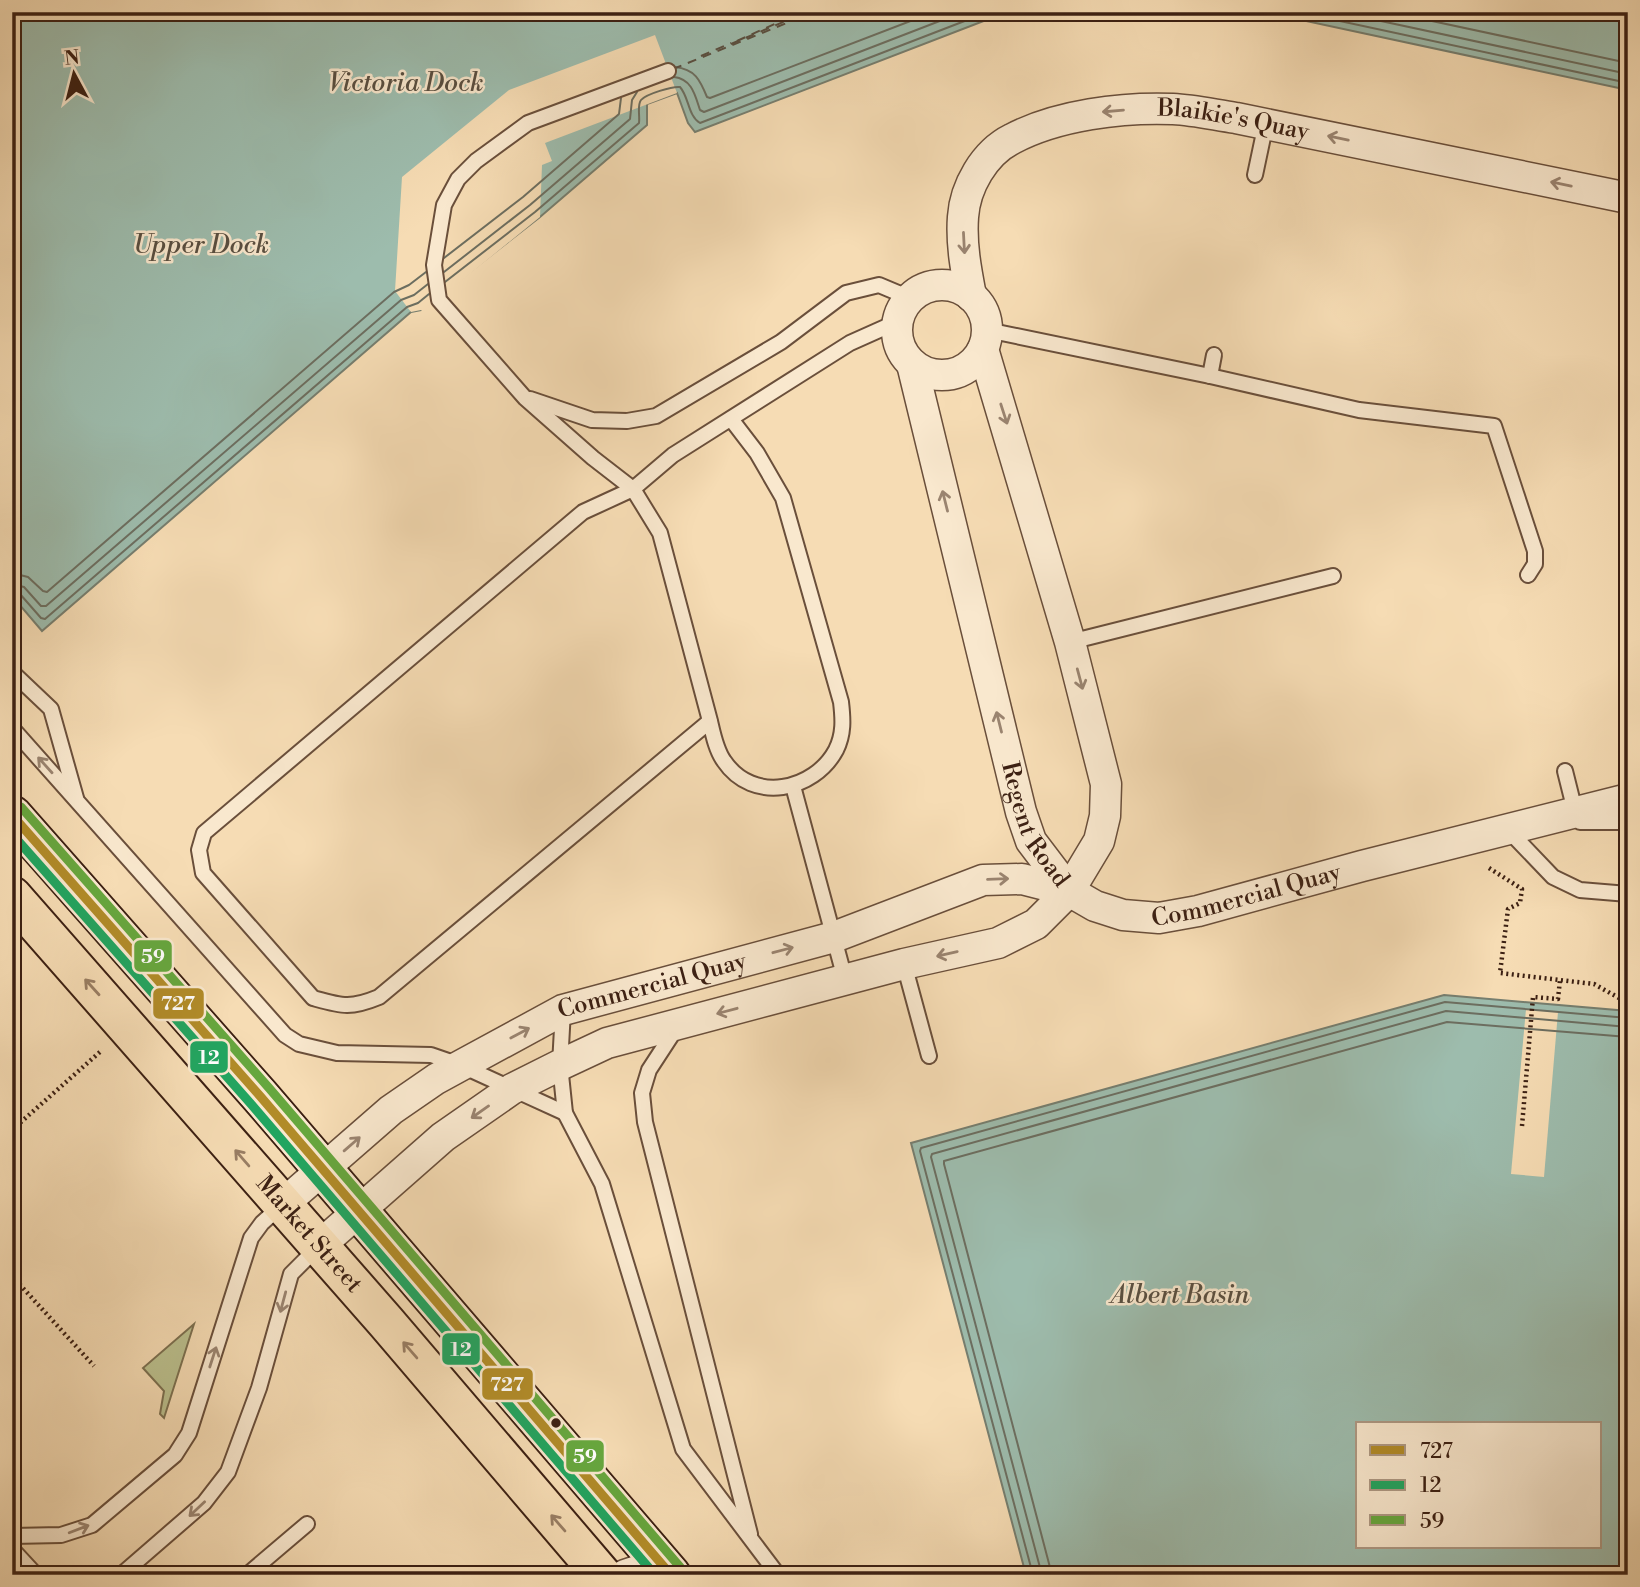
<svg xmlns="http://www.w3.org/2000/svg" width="1640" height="1587" viewBox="0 0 1640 1587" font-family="'Libre Bodoni',serif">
<rect width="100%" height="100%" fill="#f6dcb4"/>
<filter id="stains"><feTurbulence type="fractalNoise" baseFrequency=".00286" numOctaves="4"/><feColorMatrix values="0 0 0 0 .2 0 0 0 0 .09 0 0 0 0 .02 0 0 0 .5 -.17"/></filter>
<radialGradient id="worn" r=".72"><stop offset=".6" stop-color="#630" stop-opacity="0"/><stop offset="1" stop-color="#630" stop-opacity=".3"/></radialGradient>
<path fill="#bbc08e" stroke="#7c7050" stroke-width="2" d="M 194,1324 L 164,1418 L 160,1414 L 164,1391 L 143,1368 Z"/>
<g fill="#9dbcad" stroke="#767e6f" stroke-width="2" fill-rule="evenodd">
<path d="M 12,12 L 1007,12 L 695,132 L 688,123 L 677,93 L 647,104 L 647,125 L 540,217 L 421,310 L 411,312 L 42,631 L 12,596 Z"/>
<path d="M 1264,12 L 1628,12 L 1628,90 Z"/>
<path d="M 1444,995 L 1628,1011 L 1628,1575 L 1026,1575 L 911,1143 ZM 1358,1424 L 1600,1424 L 1600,1547 L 1358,1547 Z"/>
</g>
<g fill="#f6dcb4">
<path d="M 655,35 L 677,93 L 545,143 L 552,161 L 542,165 L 540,217 L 423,312 L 421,310 L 411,312 L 395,291 L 402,177 L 509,90 Z"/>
<path d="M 1526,1009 L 1558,1012 L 1544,1177 L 1511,1174 Z"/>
</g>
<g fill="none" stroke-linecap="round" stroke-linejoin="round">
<g stroke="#6c6e60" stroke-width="2">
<path d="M 1298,12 L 1628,83"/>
<path d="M 1339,12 L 1628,74"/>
<path d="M 1390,12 L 1628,63"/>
<path d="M 675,67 C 695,69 700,80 707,97 L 710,98 L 934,12"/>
<path d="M 674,77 C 692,79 695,95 700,110 L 704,112 L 963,12"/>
<path d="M 444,258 L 523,197 L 619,114 L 621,98"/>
<path d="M 444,272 L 530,205 L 630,119 L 632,100 L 637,92"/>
<path d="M 445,282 L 535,212 L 639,123 C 640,116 637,105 641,100 C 646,94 673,86 680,87 C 689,97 688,116 700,123 L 988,12"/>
<path d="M 12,573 L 28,577 L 43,591 L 47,592 L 394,292 L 409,285 L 426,272"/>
<path d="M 12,584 L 24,587 L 41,606 L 46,606 L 401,300 L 414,295 L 428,284"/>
<path d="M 12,592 L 20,594 L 41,618 L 45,619 L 407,307 L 418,303 L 429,294"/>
<path d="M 1033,1575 L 920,1151 L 921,1148 L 1445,1002 L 1628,1018"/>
<path d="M 1042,1575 L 931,1157 L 932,1154 L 1446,1011 L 1628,1027"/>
<path d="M 1052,1575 L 944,1164 L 944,1161 L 1447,1022 L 1628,1037"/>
</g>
<g stroke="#594f41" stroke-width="2" stroke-dasharray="9 7" stroke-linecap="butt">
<path d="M 737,41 L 801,12"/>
<path d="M 731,44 L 807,12"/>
<path d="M 701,56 L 731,43"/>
<path d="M 673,69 L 814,12"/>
</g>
<g stroke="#6a4f3b" stroke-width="18">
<g id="service">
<path d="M 668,71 L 528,123 L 476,161 L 458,179 L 444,205 L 434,265 L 439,300 L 525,398 L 593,458 L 633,489 L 673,455 L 850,343 L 897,322"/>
<path d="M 1255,175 L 1266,123"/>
<path d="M 987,330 L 1210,376 L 1359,410 L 1494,426 L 1535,551 L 1535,564 L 1528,575"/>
<path d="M 1210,376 L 1214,355"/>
<path d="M 530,399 L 592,420 L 627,421 L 656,416 L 781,342 L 846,293 L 879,285 L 910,298"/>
<path d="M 1070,642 L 1333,576"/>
<path d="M 12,672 L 51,709 L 76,798"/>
<path d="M 710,721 L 379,997 C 350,1009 342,1006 313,998 L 203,873 L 199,850 L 204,833 L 583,512 L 633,489 L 660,533 L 710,721 C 713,734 716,750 724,761 C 753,804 814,791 836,750 C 844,734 843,719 841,702 L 783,498 L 757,453 L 731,419"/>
<path d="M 12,728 L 285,1035 L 299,1044 L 337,1053 L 431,1055 L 460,1065 L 565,1113"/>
<path d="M 1565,771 L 1575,811"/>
<path d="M 793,786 L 845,979"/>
<path d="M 1580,822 L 1628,822"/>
<path d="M 1507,829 L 1553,877 L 1580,890 L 1628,894"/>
<path d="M 904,964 L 929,1056"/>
<path d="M 563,1010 L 560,1065 L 565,1113 L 602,1184 L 683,1449 L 778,1575"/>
<path d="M 677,1027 L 649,1070 L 642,1093 L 645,1122 L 750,1534"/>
<path d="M 12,1536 L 61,1535 L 92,1525 L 175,1455 L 189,1433 L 251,1238 L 262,1223 L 282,1205"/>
<path d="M 12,1549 L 36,1575"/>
<path d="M 121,1575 L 204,1503 L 228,1472 L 259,1388 L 291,1274 L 317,1248"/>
<path d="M 247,1575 L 307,1524"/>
</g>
</g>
<g stroke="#6a4f3b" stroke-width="33">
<g id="minor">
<circle cx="942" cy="330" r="45"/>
<path id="s1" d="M 971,296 C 966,270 961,244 963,217 C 965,187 984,153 1012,139 C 1057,115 1122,107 1173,109 C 1194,110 1215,115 1236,118 L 1628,198"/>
<path id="s2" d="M 912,364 L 1021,812 L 1031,841 L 1069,891"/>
<path id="s3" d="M 282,1205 L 391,1110 L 436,1079 L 563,1010 L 834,937 L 983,880 L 1022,879 L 1069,891 L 1095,906 L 1123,915 L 1159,918 L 1198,911 L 1362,866 L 1628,799"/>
<path d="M 318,1247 L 443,1137 L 512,1089 L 560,1065 L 607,1043 L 904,964 L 998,943 L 1036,924 L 1069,891 L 1099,841 L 1105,816 L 1106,784 L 1070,642 L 983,349"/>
<path d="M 625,1575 L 661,1563"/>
</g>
</g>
<g stroke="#3c2013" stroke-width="42">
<g id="primary">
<path d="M 12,815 L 260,1096 L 671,1575"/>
<path id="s4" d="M 12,896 L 386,1322 L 602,1575"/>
</g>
</g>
<g stroke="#3c2013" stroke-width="4.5" stroke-dasharray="2 3.5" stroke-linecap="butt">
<path d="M 1489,868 L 1522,889 L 1520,903 L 1508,909 L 1500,973 L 1594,984 L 1628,1003"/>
<path d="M 1522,1126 L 1533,997 L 1558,999 L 1560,980"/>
<path d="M 12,1130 L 101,1051"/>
<path d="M 12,1276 L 94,1366"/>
</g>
<use href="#service" stroke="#f9e8ce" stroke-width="14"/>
<use href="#minor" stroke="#f9e8ce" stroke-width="30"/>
<use href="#primary" stroke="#f6dcb4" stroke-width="38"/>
<g stroke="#f9e8ce" stroke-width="14">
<path id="bus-1" d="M 12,815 L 260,1096 L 671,1575"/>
</g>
<g stroke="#f9e8ce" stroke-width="14">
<path id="bus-2" d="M 12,834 L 251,1104 L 655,1575"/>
</g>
<g stroke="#f9e8ce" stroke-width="14">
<path id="bus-3" d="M 21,807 L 269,1088 L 680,1567"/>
</g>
<use href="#bus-1" stroke="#b18b28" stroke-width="9"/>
<use href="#bus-2" stroke="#22a560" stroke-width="9"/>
<use href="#bus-3" stroke="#66a73e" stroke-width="9"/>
</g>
<defs><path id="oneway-shaft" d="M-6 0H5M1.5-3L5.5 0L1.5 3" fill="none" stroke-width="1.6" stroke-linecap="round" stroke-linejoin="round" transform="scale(1.75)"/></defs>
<g stroke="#9a8470">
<use href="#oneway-shaft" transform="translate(1113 111) rotate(175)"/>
<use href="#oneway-shaft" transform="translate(1338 138) rotate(-168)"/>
<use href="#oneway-shaft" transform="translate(1561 184) rotate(-168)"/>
<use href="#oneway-shaft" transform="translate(964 243) rotate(87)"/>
<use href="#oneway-shaft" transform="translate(1004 414) rotate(72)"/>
<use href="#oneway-shaft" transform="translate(945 501) rotate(-104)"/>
<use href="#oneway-shaft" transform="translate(1080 679) rotate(75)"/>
<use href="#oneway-shaft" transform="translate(999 722) rotate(-104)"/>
<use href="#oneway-shaft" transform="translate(45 765) rotate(-132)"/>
<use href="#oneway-shaft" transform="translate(998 879) rotate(-2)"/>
<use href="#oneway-shaft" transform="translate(783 950) rotate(-15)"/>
<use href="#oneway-shaft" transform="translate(947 954) rotate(167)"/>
<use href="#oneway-shaft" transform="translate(727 1011) rotate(165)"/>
<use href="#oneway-shaft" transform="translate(520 1033) rotate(-28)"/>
<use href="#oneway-shaft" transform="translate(480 1112) rotate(145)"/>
<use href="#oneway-shaft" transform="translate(352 1144) rotate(-41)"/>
<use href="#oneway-shaft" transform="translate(283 1302) rotate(105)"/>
<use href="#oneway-shaft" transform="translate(213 1357) rotate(-72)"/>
<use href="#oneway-shaft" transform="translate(197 1509) rotate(137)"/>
<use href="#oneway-shaft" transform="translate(79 1529) rotate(-21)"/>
</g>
<g stroke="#997e64">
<use href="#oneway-shaft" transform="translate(92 987) rotate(-132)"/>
<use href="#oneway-shaft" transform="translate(242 1158) rotate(-131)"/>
<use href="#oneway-shaft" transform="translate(410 1350) rotate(-131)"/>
<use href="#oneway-shaft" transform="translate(558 1523) rotate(-131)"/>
</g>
<circle fill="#3c2013" stroke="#f9e8ce" stroke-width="2.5" cx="556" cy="1423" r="6"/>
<g text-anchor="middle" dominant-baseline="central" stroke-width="5" stroke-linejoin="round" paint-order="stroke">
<g font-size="24" fill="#3c2013" stroke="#f9e8ce">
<text stroke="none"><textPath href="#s1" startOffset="402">Blaikie's Quay</textPath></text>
<text stroke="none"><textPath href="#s2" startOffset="478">Regent Road</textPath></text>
<text stroke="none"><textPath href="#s3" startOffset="1057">Commercial Quay</textPath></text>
<text stroke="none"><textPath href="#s3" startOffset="436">Commercial Quay</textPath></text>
<text stroke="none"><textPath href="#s4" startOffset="450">Market Street</textPath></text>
</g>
<g font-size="26" font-style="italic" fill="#594f41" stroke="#f9e8ce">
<text x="406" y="83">Victoria Dock</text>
<text x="201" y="245">Upper Dock</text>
<text x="1180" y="1295">Albert Basin</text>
</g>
</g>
<g stroke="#f9e8ce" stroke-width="2.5">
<rect x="133" y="939" width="40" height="34" rx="7" fill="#66a73e"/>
<rect x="152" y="987" width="53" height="33" rx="7" fill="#b18b28"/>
<rect x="189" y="1040" width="40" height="34" rx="7" fill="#22a560"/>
<rect x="441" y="1332" width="40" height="34" rx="7" fill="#22a560"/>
<rect x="481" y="1367" width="53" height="34" rx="7" fill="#b18b28"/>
<rect x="565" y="1439" width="40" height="34" rx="7" fill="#66a73e"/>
</g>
<g font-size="19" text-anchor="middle" font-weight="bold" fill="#fff">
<text x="153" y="963">59</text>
<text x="178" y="1010">727</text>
<text x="209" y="1064">12</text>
<text x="461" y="1356">12</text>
<text x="507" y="1391">727</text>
<text x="585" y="1463">59</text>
</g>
<rect width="1640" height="1587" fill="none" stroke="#f6dcb4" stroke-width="42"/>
<rect x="14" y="14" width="1612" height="1559" fill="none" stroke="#3c2013" stroke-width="3.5"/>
<rect x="21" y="21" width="1598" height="1545" fill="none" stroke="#3c2013" stroke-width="2"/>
<rect x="1356" y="1422" width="245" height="126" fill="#f9e8ce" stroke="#ad9883" stroke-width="2"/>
<rect x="1370" y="1445" width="35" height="10" fill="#b18b28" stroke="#ad9883" stroke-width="2"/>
<text x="1420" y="1458" font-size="21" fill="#3c2013">727</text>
<rect x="1370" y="1480" width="35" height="10" fill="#22a560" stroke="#ad9883" stroke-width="2"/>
<text x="1420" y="1492" font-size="21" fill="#3c2013">12</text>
<rect x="1370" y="1515" width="35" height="10" fill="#66a73e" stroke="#ad9883" stroke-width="2"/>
<text x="1420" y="1528" font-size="21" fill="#3c2013">59</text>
<g transform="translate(74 74) rotate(353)" stroke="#f9e8ce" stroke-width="5" paint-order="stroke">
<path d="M0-5L12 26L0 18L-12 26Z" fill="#3c2013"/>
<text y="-10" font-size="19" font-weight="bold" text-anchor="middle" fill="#3c2013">N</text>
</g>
<rect width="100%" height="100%" filter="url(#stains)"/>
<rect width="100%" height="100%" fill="url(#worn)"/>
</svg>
